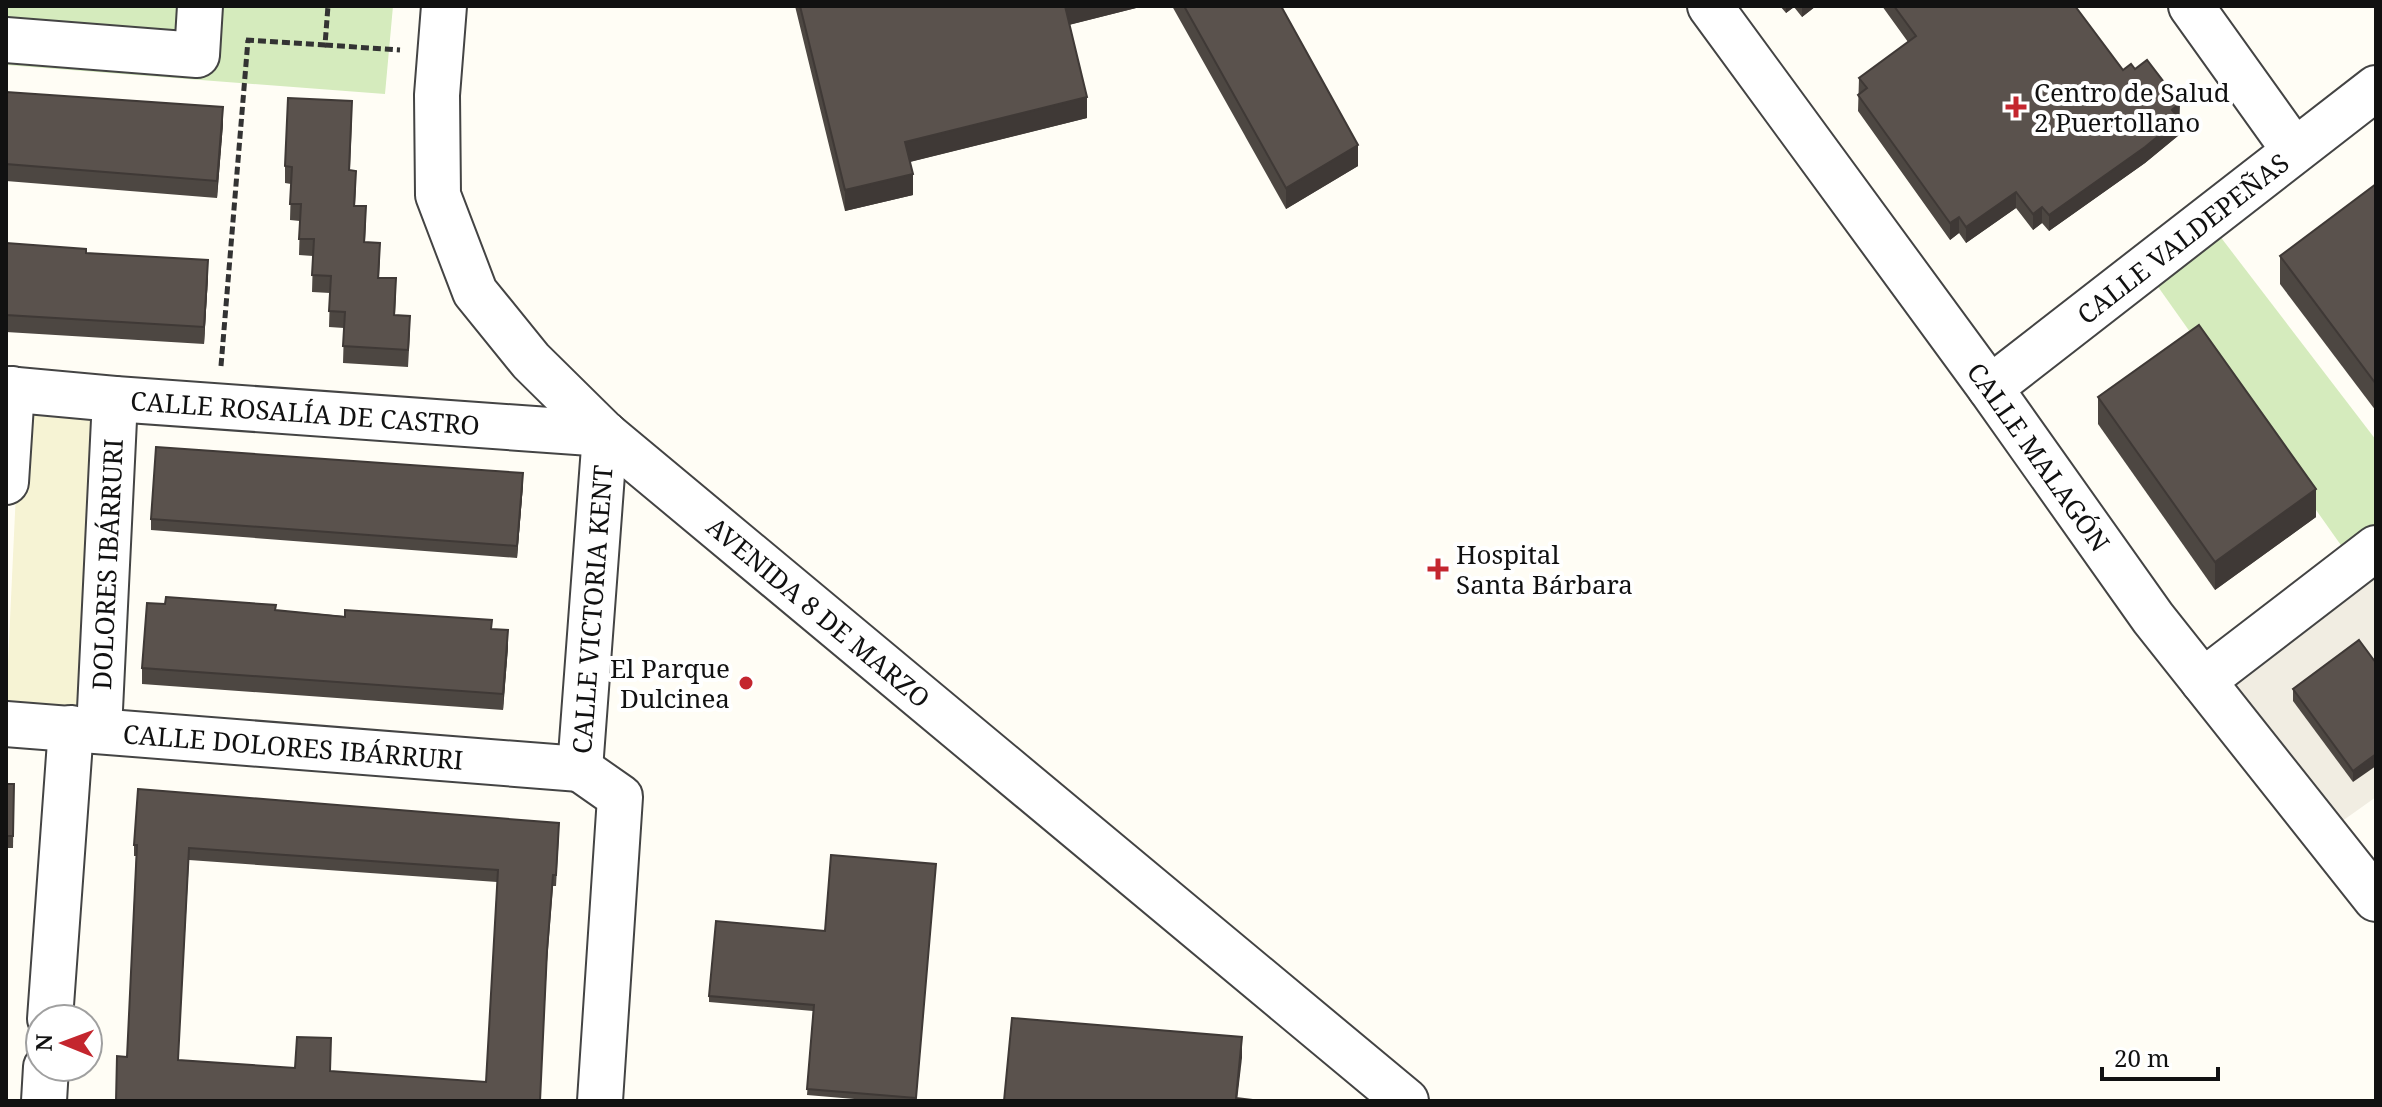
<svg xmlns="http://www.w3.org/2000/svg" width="2382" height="1107" viewBox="0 0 2382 1107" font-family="'Noto Serif',serif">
<rect width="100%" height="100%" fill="#fffdf5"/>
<path fill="#f6f3d4" d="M 20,406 L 99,419 L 77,712 L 6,706 Z"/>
<g fill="#d5ebbd">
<path d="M 6,6 L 393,6 L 385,94 L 6,65 Z"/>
<path d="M 2206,218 L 2376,440 L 2376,548 L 2355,565 L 2144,267 Z"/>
</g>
<path fill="#f1ede2" d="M 2376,548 L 2376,797 L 2324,834 L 2203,681 Z"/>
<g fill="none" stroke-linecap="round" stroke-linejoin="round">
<g stroke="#444" stroke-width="48">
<g id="minor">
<path id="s1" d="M 444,6 L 437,95 L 438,195 L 475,292 L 531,361 L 605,434 L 1406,1101"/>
<path id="s2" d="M 1710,6 L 1990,388 L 2153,618 L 2376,899"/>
<path d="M 2191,6 L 2294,150"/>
<path d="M 6,40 L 197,55 L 200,6"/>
<path id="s3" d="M 1990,388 L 2376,88"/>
<path id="s4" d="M 6,389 L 115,399 L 605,434"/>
<path d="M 6,482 L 12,389"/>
<path d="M 2203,681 L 2376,548"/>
<path id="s5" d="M 6,724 L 580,769"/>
<path id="s6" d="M 99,730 L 115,399"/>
<path d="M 580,769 L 620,797 L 600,1101"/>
<path id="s7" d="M 580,769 L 605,434"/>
<path d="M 50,1019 L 71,728"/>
<path d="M 44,1101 L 46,1067"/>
</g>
</g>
<g stroke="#333" stroke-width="5" stroke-dasharray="8 4" stroke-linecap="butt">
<path d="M 246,40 L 325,45 L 328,6"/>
<path d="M 325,45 L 400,50"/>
<path d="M 221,366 L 248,40"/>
</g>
<use href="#minor" stroke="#fff" stroke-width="44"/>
</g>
<g fill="#4d4742" fill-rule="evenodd">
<path d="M 795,6 L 1144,6 L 1069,25 L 1087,118 L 910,162 L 913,195 L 845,211 Z"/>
<path d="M 1172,6 L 1281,6 L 1358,166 L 1286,209 Z"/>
<path d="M 1780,6 L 1816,6 L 1802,17 L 1794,7 L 1786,13 Z"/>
<path d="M 1882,6 L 2075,6 L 2123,70 L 2180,119 L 2179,121 L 2179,135 L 2145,163 L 2049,231 L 2042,223 L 2033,230 L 2016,208 L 1966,243 L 1959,233 L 1950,240 L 1858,111 L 1859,78 L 1908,42 Z"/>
<path d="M 6,92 L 223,124 L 217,198 L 6,181 Z"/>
<path d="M 352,118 L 350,170 L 356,187 L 355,206 L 366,223 L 365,242 L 380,259 L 379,278 L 396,295 L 395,315 L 410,332 L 408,367 L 343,363 L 344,328 L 329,327 L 330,293 L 312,292 L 313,256 L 299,255 L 300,221 L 290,220 L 291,184 L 285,183 L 285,166 Z"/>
<path d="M 2376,184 L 2376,411 L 2280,284 L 2280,256 Z"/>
<path d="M 6,243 L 86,253 L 208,277 L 204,344 L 6,332 Z"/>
<path d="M 2098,397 L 2316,517 L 2215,590 L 2098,424 Z"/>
<path d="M 523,485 L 517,558 L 151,530 L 151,519 Z"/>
<path d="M 276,610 L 492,629 L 508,647 L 503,710 L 142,684 L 142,668 Z"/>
<path d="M 2359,640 L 2353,782 L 2293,701 L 2293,689 Z"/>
<path d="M 6,784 L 14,784 L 13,848 L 6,848 Z"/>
<path d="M 559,834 L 556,886 L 553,886 L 547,962 L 540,1101 L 116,1101 L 127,1057 L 136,856 L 134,856 L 134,845 ZM 189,860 L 497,882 L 486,1082 L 178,1060 Z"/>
<path d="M 936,864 L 916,1101 L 878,1101 L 807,1095 L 813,1011 L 709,1002 L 709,996 L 825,931 Z"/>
</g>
<g fill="#3f3936">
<path d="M 1064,6 L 1144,6 L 1064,26 Z"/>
<path d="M 1786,6 L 1794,6 L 1794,7 L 1786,13 Z"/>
<path d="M 1802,6 L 1816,6 L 1802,17 Z"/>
<path d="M 1087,97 L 1087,118 L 905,163 L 905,142 Z"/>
<path d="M 2180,103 L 2179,135 L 2145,163 L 2049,231 L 2049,215 Z"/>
<path d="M 223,107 L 223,124 L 217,198 L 217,181 Z"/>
<path d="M 1358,145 L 1358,166 L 1286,209 L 1286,188 Z"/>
<path d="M 913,174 L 913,195 L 845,211 L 845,190 Z"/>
<path d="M 2016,192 L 2016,208 L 1966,243 L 1966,227 Z"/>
<path d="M 2042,207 L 2042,223 L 2033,230 L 2033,214 Z"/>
<path d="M 1959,217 L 1959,233 L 1950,240 L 1950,223 Z"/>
<path d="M 208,260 L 208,277 L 204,344 L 204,327 Z"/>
<path d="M 523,473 L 523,485 L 517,558 L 517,546 Z"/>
<path d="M 2316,489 L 2316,517 L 2215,590 L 2215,562 Z"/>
<path d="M 508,630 L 508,647 L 503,710 L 503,694 Z"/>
<path d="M 2376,754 L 2376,766 L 2353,782 L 2353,771 Z"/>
<path d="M 1242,1037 L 1242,1058 L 1237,1101 L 1236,1101 Z"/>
</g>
<g fill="#5a524d" stroke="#3f3936" stroke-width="2" fill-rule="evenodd">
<path d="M 800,6 L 1065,6 L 1087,97 L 905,142 L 913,174 L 845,190 Z"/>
<path d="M 1184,6 L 1281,6 L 1358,145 L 1286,188 Z"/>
<path d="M 1894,6 L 2075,6 L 2123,70 L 2131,64 L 2135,69 L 2147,60 L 2180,103 L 2172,110 L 2179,119 L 2145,147 L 2049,215 L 2042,207 L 2033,214 L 2016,192 L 1966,227 L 1959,217 L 1950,223 L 1858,95 L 1867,88 L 1859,78 L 1916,36 Z"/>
<path d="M 6,92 L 223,107 L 217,181 L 6,164 Z"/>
<path d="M 288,98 L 352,101 L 349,170 L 356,171 L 354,206 L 366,206 L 364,242 L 380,243 L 378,278 L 396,278 L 394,315 L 410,316 L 408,350 L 343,346 L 345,312 L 329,311 L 331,276 L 312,275 L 314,239 L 299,239 L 301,204 L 290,204 L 292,167 L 285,166 Z"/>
<path d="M 2376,184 L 2376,384 L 2280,256 Z"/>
<path d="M 6,243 L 86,249 L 86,253 L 208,260 L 204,327 L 6,315 Z"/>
<path d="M 2199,325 L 2316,489 L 2215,562 L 2098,397 Z"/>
<path d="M 156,447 L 523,473 L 517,546 L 151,519 Z"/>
<path d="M 166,597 L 276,605 L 275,610 L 345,617 L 345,610 L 492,620 L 491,629 L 508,630 L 503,694 L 142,668 L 147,603 L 165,604 Z"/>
<path d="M 2359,640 L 2376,663 L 2376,754 L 2353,771 L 2293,689 Z"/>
<path d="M 6,784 L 14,784 L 13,836 L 6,836 Z"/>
<path d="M 138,789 L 559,823 L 556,875 L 553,875 L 547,951 L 540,1101 L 116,1101 L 117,1056 L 127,1057 L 137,845 L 134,845 ZM 189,848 L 498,870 L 486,1082 L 330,1071 L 331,1038 L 297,1037 L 295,1068 L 178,1060 Z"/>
<path d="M 831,855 L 936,864 L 916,1098 L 807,1089 L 814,1005 L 709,996 L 716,921 L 825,931 Z"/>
<path d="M 1012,1018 L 1242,1037 L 1236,1098 L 1261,1101 L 1004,1101 Z"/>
</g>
<g fill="#c4262e" stroke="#fff" stroke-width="3">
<path d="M2012 95h8v8h8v8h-8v8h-8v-8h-8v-8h8z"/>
<path d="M1434 557h8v8h8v8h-8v8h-8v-8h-8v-8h8z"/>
<circle cx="746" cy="683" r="8"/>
</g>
<g text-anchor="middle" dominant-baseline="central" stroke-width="8" stroke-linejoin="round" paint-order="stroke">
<g font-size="26" fill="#111" stroke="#fff" text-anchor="start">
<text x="2034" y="92">Centro de Salud<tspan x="2034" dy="30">2 Puertollano</tspan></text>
<text x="1456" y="554">Hospital<tspan x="1456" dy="30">Santa Bárbara</tspan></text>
<text x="730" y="668" text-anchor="end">El Parque<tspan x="730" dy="30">Dulcinea</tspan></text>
</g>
<g font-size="26" fill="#111" stroke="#fff">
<text stroke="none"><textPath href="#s3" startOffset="244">CALLE VALDEPEÑAS</textPath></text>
<text stroke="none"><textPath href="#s4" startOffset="300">CALLE ROSALÍA DE CASTRO</textPath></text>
<text stroke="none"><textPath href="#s2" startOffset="558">CALLE MALAGÓN</textPath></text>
<text stroke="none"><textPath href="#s6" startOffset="166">DOLORES IBÁRRURI</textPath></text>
<text stroke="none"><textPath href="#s7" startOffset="160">CALLE VICTORIA KENT</textPath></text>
<text stroke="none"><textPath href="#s1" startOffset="764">AVENIDA 8 DE MARZO</textPath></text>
<text stroke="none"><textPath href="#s5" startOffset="288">CALLE DOLORES IBÁRRURI</textPath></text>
</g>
</g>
<rect width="2382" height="1107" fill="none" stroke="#111111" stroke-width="16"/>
<g transform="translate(64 1043) rotate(271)"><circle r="38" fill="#ffffff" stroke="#a0a0a0" stroke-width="2"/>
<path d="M0-6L14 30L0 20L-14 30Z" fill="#c4262e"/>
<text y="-12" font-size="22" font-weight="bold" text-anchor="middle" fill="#111111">N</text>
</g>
<path d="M2102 1067v12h116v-12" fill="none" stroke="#111111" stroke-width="4"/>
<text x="2114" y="1067" font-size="24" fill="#111111" stroke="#ffffff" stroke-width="6" paint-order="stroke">20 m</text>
</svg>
